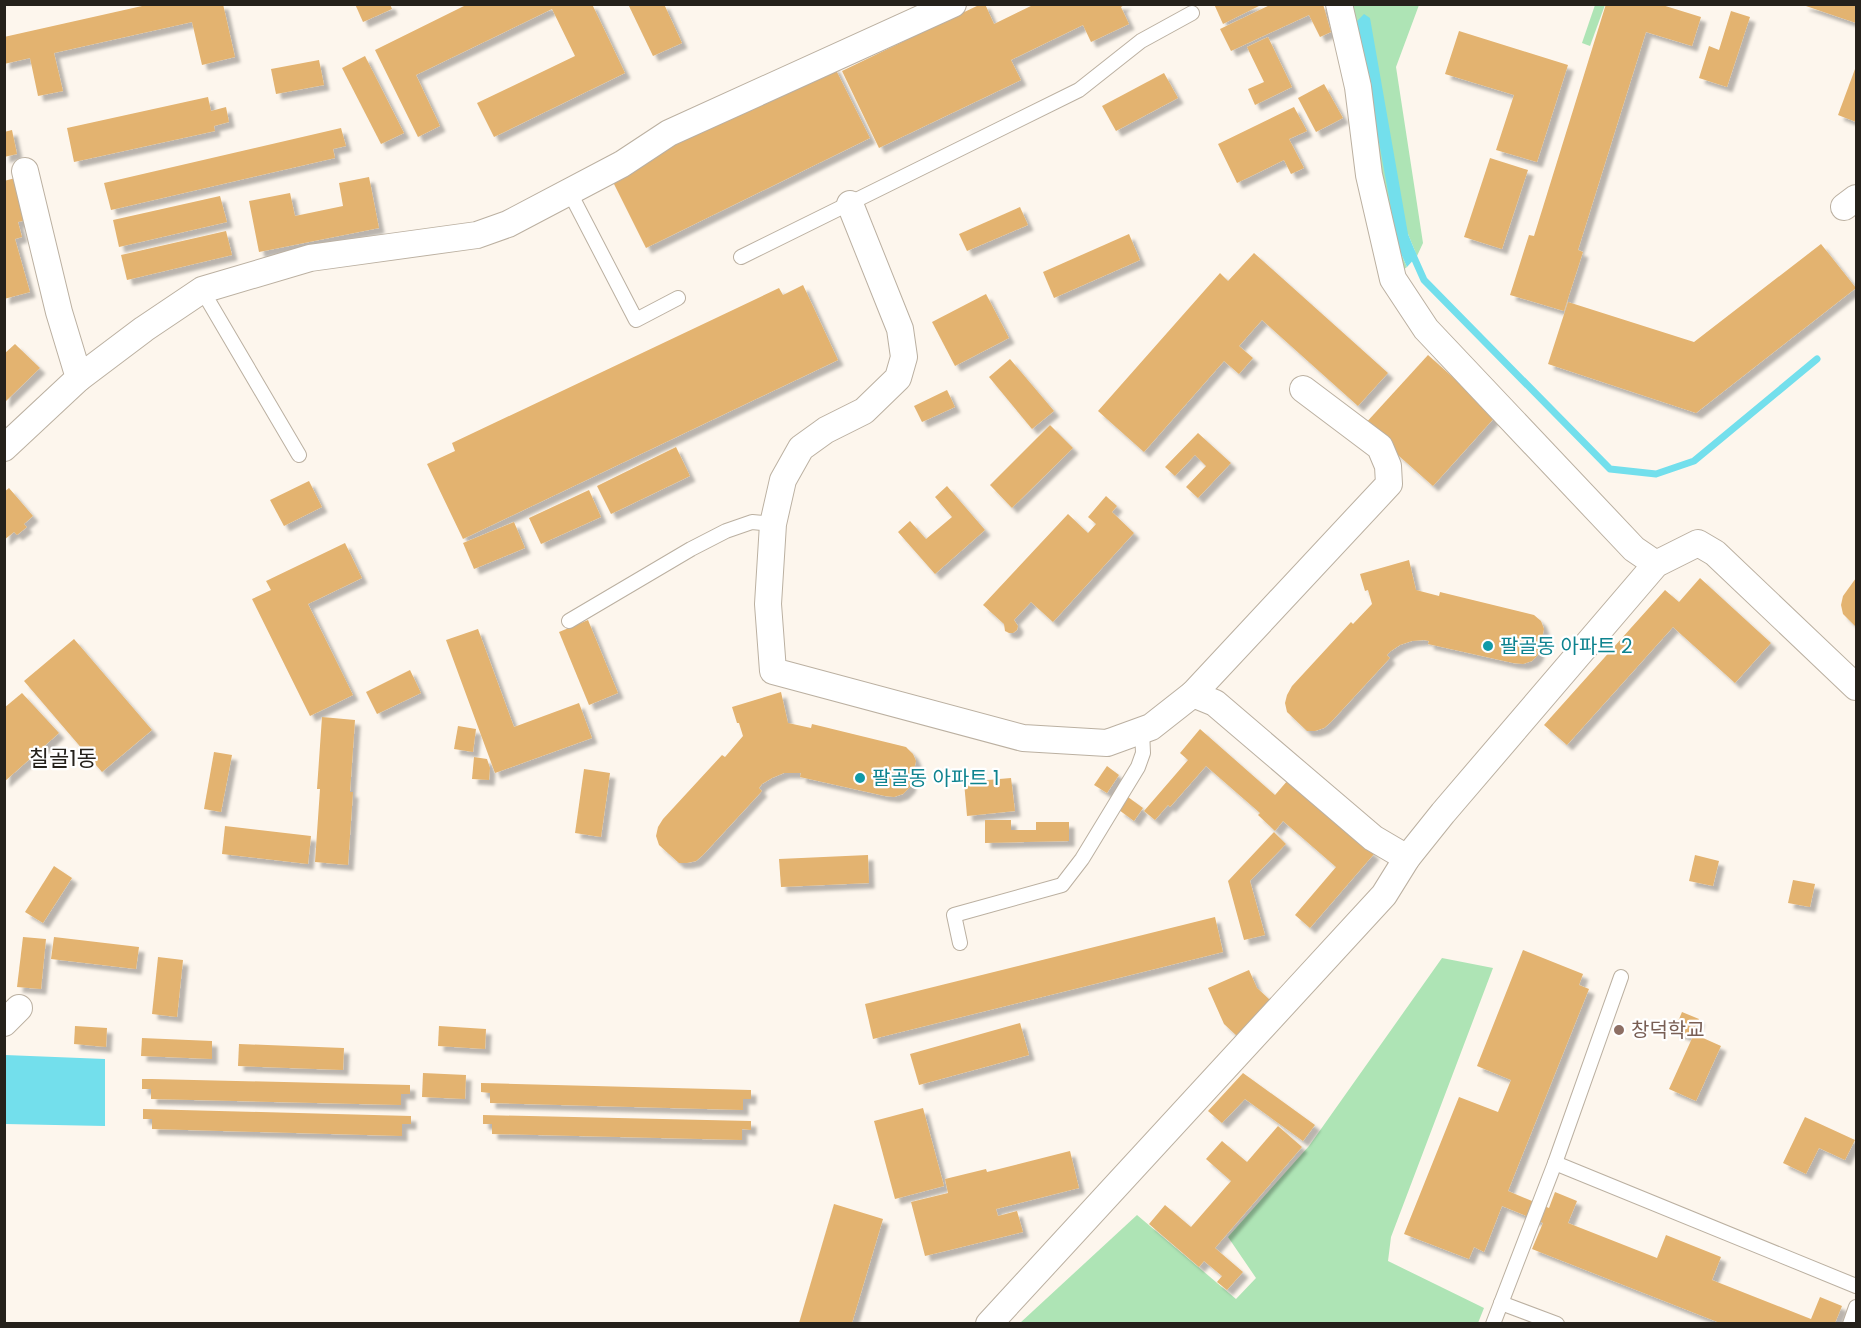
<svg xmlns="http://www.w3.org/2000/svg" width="1861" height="1328" viewBox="0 0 1861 1328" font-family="Poppins,'Noto Sans KR',sans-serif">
<defs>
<filter id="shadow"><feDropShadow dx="5.5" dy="5.5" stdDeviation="1.5" flood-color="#0004"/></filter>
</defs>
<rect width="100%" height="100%" fill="#fdf6ed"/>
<g fill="#aee4b5">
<path d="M 1416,4 L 1419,5 L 1396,67 L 1423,243 L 1417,256 L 1408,234 L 1398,247 L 1407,267 L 1399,273 L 1342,5 Z"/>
<path d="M 1595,5 L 1605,5 L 1590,46 L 1582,43 Z"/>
<path d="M 1442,958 L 1493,968 L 1391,1237 L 1388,1261 L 1484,1308 L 1478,1323 L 1020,1323 L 1137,1215 L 1236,1299 L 1256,1278 L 1228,1237 L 1309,1146 Z"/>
</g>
<g fill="#73dfec">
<path d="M 1364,14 L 1370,18 L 1408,234 L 1417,256 L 1407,267 L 1398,247 L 1357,21 Z"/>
<path d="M 5,1055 L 105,1059 L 105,1126 L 5,1124 Z"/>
</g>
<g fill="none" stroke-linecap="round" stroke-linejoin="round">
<path stroke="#73dfec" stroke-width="7" d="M 1412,253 L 1424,280 L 1610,469 L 1656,474 L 1694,461 L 1817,359"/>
</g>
<g fill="#e3b370" filter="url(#shadow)">
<path d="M 151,4 L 223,4 L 235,57 L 202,65 L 192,22 L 54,53 L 63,91 L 38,96 L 30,58 L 4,64 L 4,37 Z"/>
<path d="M 355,4 L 390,4 L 392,9 L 363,22 Z"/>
<path d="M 468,4 L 592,4 L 625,73 L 494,137 L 477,103 L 575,56 L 552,9 L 416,75 L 440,126 L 418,137 L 375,50 Z"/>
<path d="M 628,4 L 664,4 L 682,43 L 653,56 Z"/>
<path d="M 981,4 L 985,4 L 994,24 L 1035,4 L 1126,4 L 1121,7 L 1129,24 L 1091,42 L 1083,25 L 1011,60 L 1021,80 L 879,148 L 842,71 Z"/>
<path d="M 1214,4 L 1263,4 L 1223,24 Z"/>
<path d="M 1272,4 L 1323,4 L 1331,32 L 1320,37 L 1309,15 L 1231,51 L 1220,29 Z"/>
<path d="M 1606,4 L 1659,4 L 1701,17 L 1692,46 L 1646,32 L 1578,250 L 1583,252 L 1564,311 L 1510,295 L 1529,235 L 1534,236 Z"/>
<path d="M 1804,4 L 1856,4 L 1856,23 L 1803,5 Z"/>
<path d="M 1731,11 L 1750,17 L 1727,87 L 1699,78 L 1709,46 L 1719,50 Z"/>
<path d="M 1459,31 L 1568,65 L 1537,162 L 1496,150 L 1514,95 L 1445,74 Z"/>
<path d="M 1268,37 L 1292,87 L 1255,105 L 1248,89 L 1264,82 L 1247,47 Z"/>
<path d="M 365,56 L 404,133 L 381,144 L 342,68 Z"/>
<path d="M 319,60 L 324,85 L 276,94 L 271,69 Z"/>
<path d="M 834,66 L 870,138 L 646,248 L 610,176 Z"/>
<path d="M 1855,69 L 1856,70 L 1856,122 L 1838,115 Z"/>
<path d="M 1164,73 L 1178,98 L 1116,131 L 1102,106 Z"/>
<path d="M 1324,84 L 1343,118 L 1316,132 L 1298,98 Z"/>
<path d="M 208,97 L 211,111 L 226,107 L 229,122 L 214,126 L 215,131 L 74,162 L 67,128 Z"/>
<path d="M 1294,107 L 1307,131 L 1289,139 L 1304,168 L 1291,174 L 1284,160 L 1237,183 L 1218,144 Z"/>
<path d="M 341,128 L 346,146 L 333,149 L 335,158 L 111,210 L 104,183 Z"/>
<path d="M 12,130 L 17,154 L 4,157 L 4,132 Z"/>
<path d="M 1490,158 L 1528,170 L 1502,249 L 1464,237 Z"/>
<path d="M 19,177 L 31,219 L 18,222 L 22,237 L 15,239 L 30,292 L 4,299 L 4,181 Z"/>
<path d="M 369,177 L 379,228 L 259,252 L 249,201 L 290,193 L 295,216 L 343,206 L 339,183 Z"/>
<path d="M 220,196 L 227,222 L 119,247 L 113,220 Z"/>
<path d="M 1020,207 L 1028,225 L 967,251 L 959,234 Z"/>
<path d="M 226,231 L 232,255 L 127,280 L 121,255 Z"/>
<path d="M 1129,234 L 1140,260 L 1054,298 L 1043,272 Z"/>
<path d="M 1821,244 L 1856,288 L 1696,413 L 1548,364 L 1568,302 L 1694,342 Z"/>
<path d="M 1254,253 L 1388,373 L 1358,406 L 1262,320 L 1239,346 L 1253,358 L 1239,374 L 1224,361 L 1144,452 L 1098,411 L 1220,273 L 1228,281 Z"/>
<path d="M 803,285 L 838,360 L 463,539 L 427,464 L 455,451 L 452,443 L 779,288 L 783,295 Z"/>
<path d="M 986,294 L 1009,338 L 955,366 L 932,322 Z"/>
<path d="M 15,344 L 40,368 L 4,403 L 4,354 Z"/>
<path d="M 1428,355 L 1496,416 L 1433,486 L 1364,425 Z"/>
<path d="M 1010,359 L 1054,411 L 1032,429 L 989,377 Z"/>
<path d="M 947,390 L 955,407 L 922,422 L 914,406 Z"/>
<path d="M 1050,425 L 1073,448 L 1012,508 L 990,485 Z"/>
<path d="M 1198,433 L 1231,463 L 1198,498 L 1186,487 L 1206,466 L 1195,455 L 1175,476 L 1165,467 Z"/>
<path d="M 676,447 L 690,476 L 611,514 L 597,486 Z"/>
<path d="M 309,481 L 322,507 L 284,526 L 270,500 Z"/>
<path d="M 947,486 L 985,530 L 935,574 L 898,532 L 910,521 L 926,539 L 952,517 L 935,497 Z"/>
<path d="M 9,488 L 33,516 L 24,524 L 27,527 L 17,535 L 14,532 L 4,540 L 4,492 Z"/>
<path d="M 589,490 L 601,517 L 541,544 L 529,518 Z"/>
<path d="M 1106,496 L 1117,506 L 1112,512 L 1134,533 L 1053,622 L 1031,602 L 1014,620 L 1018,626 L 1017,630 L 1013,633 L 1009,633 L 1005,631 L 1004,624 L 983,605 L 1068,514 L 1088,533 L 1096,524 L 1088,517 Z"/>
<path d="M 514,522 L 525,548 L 474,569 L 463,543 Z"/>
<path d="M 345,543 L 362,578 L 308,604 L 353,695 L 310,716 L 252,599 L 271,590 L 266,581 Z"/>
<path d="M 1409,560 L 1416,590 L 1439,596 L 1440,592 L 1534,615 L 1541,621 L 1544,629 L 1538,655 L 1532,661 L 1523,664 L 1513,663 L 1428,644 L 1429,641 L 1424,640 L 1412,641 L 1400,645 L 1391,651 L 1387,655 L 1390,658 L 1331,722 L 1324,728 L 1315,731 L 1307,731 L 1287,712 L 1285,703 L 1287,695 L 1292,686 L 1351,622 L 1353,624 L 1372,604 L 1368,590 L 1365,591 L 1360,574 Z"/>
<path d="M 1700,578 L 1771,643 L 1735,683 L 1673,627 L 1567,745 L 1544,725 L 1665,590 L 1679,602 Z"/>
<path d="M 1856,578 L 1856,627 L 1843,614 L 1841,605 L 1843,596 Z"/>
<path d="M 588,620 L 618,693 L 589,705 L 559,632 Z"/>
<path d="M 478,629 L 514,727 L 579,703 L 592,738 L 495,773 L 446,640 Z"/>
<path d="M 74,639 L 152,730 L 102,772 L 24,681 Z"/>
<path d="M 410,670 L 421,693 L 377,714 L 366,692 Z"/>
<path d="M 781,692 L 788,723 L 811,728 L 812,724 L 906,747 L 913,754 L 916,761 L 910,787 L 903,794 L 894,797 L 885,796 L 800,777 L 801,773 L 784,773 L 772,778 L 762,784 L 759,788 L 762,791 L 703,855 L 696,861 L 687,863 L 679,863 L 659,845 L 656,836 L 658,827 L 663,819 L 722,755 L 725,757 L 743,736 L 739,723 L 737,723 L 732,707 Z"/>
<path d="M 22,693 L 59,733 L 4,782 L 4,708 Z"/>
<path d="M 322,717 L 355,720 L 350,792 L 353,792 L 348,865 L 315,862 L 320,789 L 317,789 Z"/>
<path d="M 458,726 L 476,729 L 473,752 L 454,749 Z"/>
<path d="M 1200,729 L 1275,795 L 1288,780 L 1374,854 L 1310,928 L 1295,915 L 1336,867 L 1283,821 L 1275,831 L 1258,815 L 1260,813 L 1206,766 L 1170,807 L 1168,805 L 1155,820 L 1144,811 L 1188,760 L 1180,753 Z"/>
<path d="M 214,752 L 232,755 L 221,812 L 204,809 Z"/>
<path d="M 474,757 L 487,759 L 490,768 L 489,780 L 472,779 Z"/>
<path d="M 1107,766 L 1119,775 L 1107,793 L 1094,785 Z"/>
<path d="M 584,769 L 610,773 L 601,837 L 575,833 Z"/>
<path d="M 1011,778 L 1015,811 L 967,816 L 964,782 Z"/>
<path d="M 1128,797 L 1143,808 L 1134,821 L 1119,810 Z"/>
<path d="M 985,820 L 1011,820 L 1011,830 L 1036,830 L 1036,822 L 1069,822 L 1069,841 L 985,843 Z"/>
<path d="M 225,826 L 311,836 L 308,864 L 222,854 Z"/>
<path d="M 1274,832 L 1286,844 L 1250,881 L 1265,935 L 1244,940 L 1228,881 Z"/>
<path d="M 868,855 L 869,883 L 781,887 L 779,859 Z"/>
<path d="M 1695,855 L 1719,861 L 1713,886 L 1689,881 Z"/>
<path d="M 54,866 L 72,878 L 43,923 L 25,912 Z"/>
<path d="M 1793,880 L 1815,884 L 1810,907 L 1788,903 Z"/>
<path d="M 1215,917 L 1223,952 L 873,1039 L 865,1004 Z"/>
<path d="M 23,937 L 46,939 L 41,989 L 17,987 Z"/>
<path d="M 54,937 L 139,947 L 136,969 L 51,959 Z"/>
<path d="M 1523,950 L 1583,974 L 1579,985 L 1589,989 L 1508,1191 L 1549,1208 L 1555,1192 L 1577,1201 L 1568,1223 L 1657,1258 L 1666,1235 L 1721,1257 L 1712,1280 L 1811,1319 L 1820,1297 L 1842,1306 L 1835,1323 L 1720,1323 L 1532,1249 L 1543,1223 L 1502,1206 L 1484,1252 L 1474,1247 L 1469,1259 L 1404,1234 L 1459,1097 L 1498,1112 L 1511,1080 L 1477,1066 Z"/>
<path d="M 158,957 L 183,960 L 177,1017 L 152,1014 Z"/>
<path d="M 1249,970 L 1257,988 L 1270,1000 L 1237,1036 L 1224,1024 L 1208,988 Z"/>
<path d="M 1682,1012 L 1699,1019 L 1691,1038 L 1674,1031 Z"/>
<path d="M 1020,1023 L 1029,1055 L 919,1085 L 910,1054 Z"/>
<path d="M 75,1026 L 107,1028 L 106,1047 L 74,1044 Z"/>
<path d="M 439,1026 L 486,1029 L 485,1049 L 438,1046 Z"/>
<path d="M 1694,1034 L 1721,1046 L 1696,1101 L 1669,1089 Z"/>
<path d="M 142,1038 L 212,1041 L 212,1059 L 141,1056 Z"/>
<path d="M 239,1044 L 344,1048 L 343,1070 L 238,1066 Z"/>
<path d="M 423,1073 L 466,1075 L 465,1099 L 422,1097 Z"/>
<path d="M 1243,1073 L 1315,1125 L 1303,1141 L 1245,1099 L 1222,1123 L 1208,1111 Z"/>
<path d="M 142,1079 L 152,1079 L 410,1085 L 410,1094 L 401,1094 L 401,1105 L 151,1099 L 151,1089 L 142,1089 Z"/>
<path d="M 481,1083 L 751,1090 L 751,1099 L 743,1099 L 743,1110 L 490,1103 L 490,1093 L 481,1092 Z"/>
<path d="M 923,1108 L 944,1186 L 895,1199 L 874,1121 Z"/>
<path d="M 143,1109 L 411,1116 L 411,1124 L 402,1124 L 402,1136 L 152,1129 L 152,1119 L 143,1119 Z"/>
<path d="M 483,1115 L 751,1121 L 751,1130 L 742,1129 L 742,1140 L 492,1134 L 492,1124 L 483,1124 Z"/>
<path d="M 1805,1117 L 1855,1140 L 1845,1160 L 1819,1148 L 1806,1174 L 1783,1163 Z"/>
<path d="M 1278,1126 L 1302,1147 L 1215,1248 L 1243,1272 L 1227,1290 L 1217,1282 L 1222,1276 L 1204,1261 L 1199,1267 L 1149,1224 L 1165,1205 L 1191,1227 L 1231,1181 L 1206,1159 L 1222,1141 L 1247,1162 Z"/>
<path d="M 1070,1151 L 1079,1188 L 996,1209 L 998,1216 L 1017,1211 L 1023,1232 L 925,1256 L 911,1202 L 948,1193 L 945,1179 L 986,1169 L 987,1172 Z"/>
<path d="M 834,1204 L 883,1219 L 852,1323 L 799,1323 Z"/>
</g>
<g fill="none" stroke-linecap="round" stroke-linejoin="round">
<g stroke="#bbb0a1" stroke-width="16">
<g id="service">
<path d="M 569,191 L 636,320 L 678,298"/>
<path d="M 741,257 L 1079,90 L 1141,41 L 1192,13"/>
<path d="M 202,290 L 299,455"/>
<path d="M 569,621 L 691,549 L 726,531 L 752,522 L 773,524"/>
<path d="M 960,943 L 954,915 L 1062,885 L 1082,859 L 1138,767 L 1143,753 L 1142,731"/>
<path d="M 1555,1163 L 1856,1286"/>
<path d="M 1501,1303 L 1557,1324"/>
<path d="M 1493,1324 L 1555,1163 L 1621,977"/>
<path d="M 1850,1324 L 1856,1307"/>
</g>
</g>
<g stroke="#bbb0a1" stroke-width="28">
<g id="minor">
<path d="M 1339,4 L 1358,87 L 1369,175 L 1393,279 L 1426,329 L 1634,549 L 1656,564"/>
<path d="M 850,204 L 900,329 L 904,357 L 898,378 L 864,411 L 826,430 L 801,448 L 783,480 L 773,524 L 768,604 L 773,671 L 1023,738 L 1107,743 L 1151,727 L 1193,694 L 1215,703 L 1373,838 L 1407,858"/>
<path d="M 1844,207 L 1856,198"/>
<path d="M 79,378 L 144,329 L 202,290 L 310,258 L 477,235 L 508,224 L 622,164 L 669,133 L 953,4"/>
<path d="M 4,448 L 79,378 L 59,312 L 25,171"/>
<path d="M 1193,694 L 1389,484 L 1388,466 L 1380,447 L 1303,389"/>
<path d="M 4,1023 L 19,1008"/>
<path d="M 989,1324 L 1384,895 L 1407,858 L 1443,813 L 1656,564 L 1698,543 L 1715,553 L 1856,687"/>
</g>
</g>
<use href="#service" stroke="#fff" stroke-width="14"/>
<use href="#minor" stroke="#fff" stroke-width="26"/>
</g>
<g fill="#0f9aa8" stroke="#fff" stroke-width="2">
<circle cx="1488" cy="646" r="6"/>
<circle cx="860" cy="778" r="6"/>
</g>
<circle fill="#8d6e63" stroke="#fff" stroke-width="2" cx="1619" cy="1030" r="6"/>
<g text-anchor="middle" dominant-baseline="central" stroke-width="4.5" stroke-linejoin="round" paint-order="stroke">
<g font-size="20" fill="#0d838f" stroke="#fff" text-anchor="start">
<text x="1500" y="646">팔골동 아파트 2</text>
<text x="872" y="778">팔골동 아파트 1</text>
</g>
<g font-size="20" fill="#785e54" stroke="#fff" text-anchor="start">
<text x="1631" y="1030">창덕학교</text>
</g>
<g font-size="22" fill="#25211b" stroke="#fff">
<text x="63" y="758">칠골1동</text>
</g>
</g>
<rect width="1861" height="1328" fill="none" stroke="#25211b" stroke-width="12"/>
</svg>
